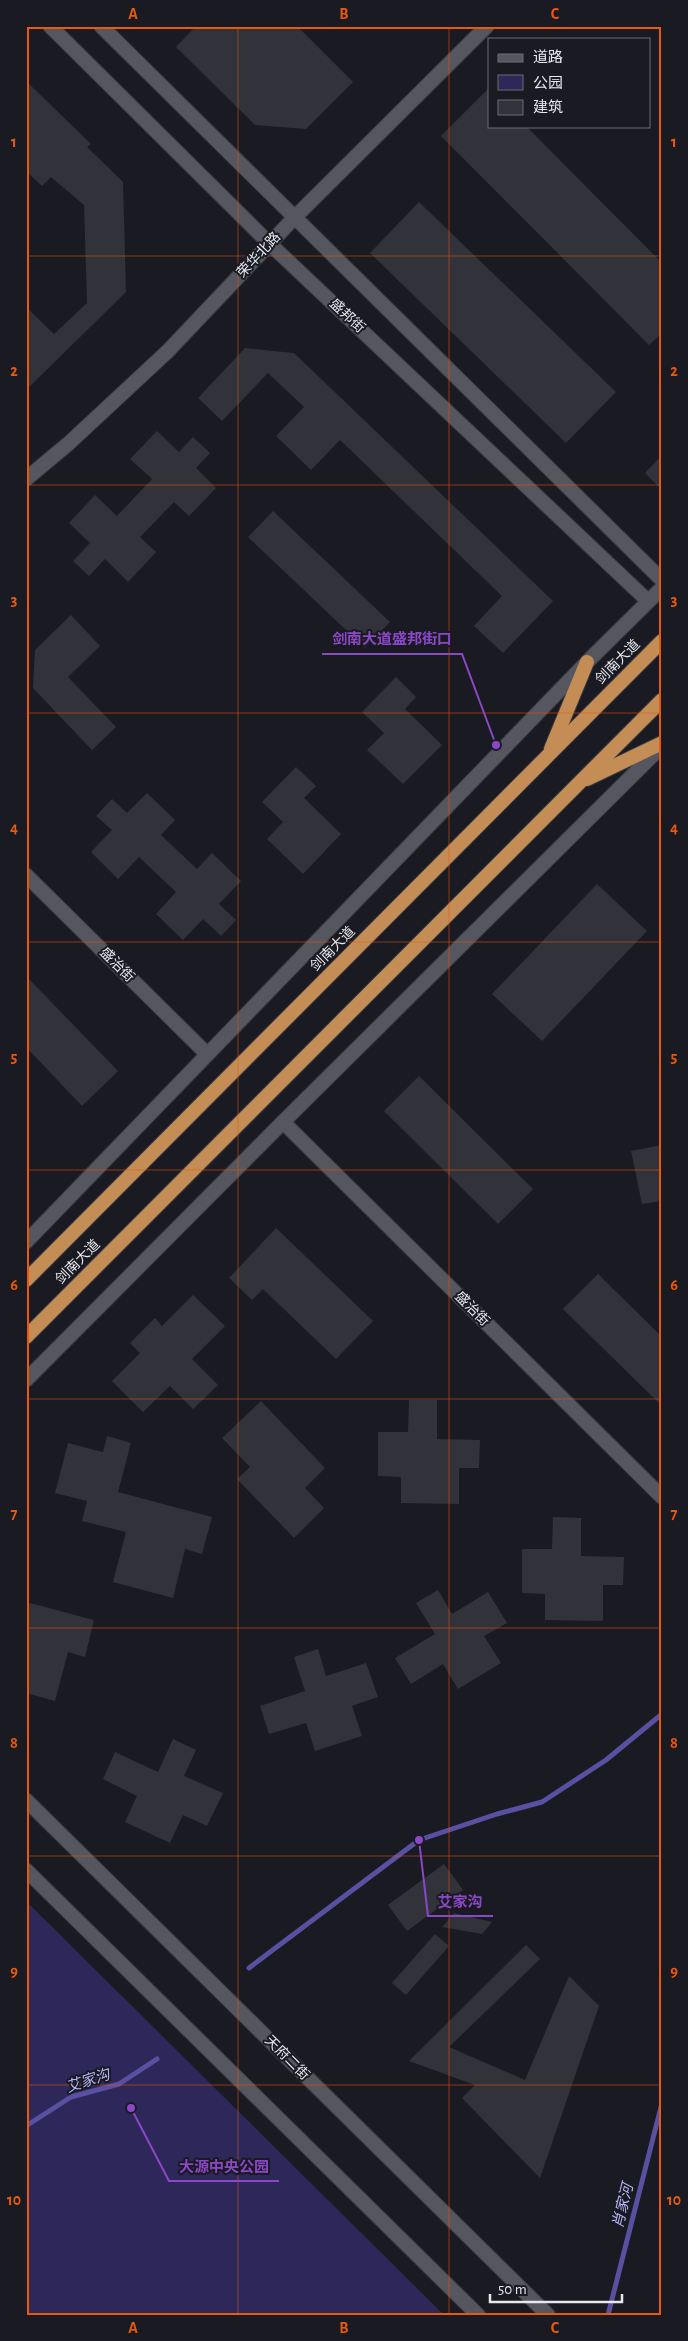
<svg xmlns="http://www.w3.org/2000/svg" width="688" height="2341" viewBox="0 0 688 2341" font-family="'Alegreya Sans','Noto Sans SC',sans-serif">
<rect width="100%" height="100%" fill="#1a1a22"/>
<path fill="#2d275a" d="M 26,1901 L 444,2315 L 26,2315 Z"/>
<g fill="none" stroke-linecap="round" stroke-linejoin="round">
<g stroke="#5950a2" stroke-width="5">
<path d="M 249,1968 L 419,1840 L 497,1814 L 542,1802 L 606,1760 L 662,1714"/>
<path d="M 26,2126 L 71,2097 L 119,2084 L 157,2059"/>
<path d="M 608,2315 L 662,2103"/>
</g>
</g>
<g fill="#31323a">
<path d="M 196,26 L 297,26 L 353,82 L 306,129 L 255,125 L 176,47 Z"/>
<path d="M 26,81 L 91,144 L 87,147 L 123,182 L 126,292 L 26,390 L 26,307 L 54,334 L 87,303 L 84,205 L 51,177 L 42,186 L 26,171 Z"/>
<path d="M 489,88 L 489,126 L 526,126 L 662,263 L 662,333 L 649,345 L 441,136 Z"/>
<path d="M 419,202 L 616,392 L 566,443 L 370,253 Z"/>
<path d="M 245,348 L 294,353 L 553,601 L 503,653 L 474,626 L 502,596 L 340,440 L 311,470 L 276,436 L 304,407 L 268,373 L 222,421 L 198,398 Z"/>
<path d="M 157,431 L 179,452 L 193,437 L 210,453 L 196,468 L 216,488 L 189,516 L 174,502 L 140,537 L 156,552 L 128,582 L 105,559 L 89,576 L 73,561 L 90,543 L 69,523 L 95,495 L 117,516 L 152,479 L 130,459 Z"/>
<path d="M 662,455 L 662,490 L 645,473 Z"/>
<path d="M 273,511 L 390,622 L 365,648 L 248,537 Z"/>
<path d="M 71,615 L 100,646 L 68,677 L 116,727 L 92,750 L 33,688 L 35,650 Z"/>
<path d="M 396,677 L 416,697 L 405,709 L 442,745 L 403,784 L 367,750 L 384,733 L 362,712 Z"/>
<path d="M 296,767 L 316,786 L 304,798 L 341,834 L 303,874 L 267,839 L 283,822 L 262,802 Z"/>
<path d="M 147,793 L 175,820 L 161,835 L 197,869 L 212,853 L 241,881 L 219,904 L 236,920 L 221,936 L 203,919 L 183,940 L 156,914 L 176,892 L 139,857 L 118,879 L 91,852 L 112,830 L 96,816 L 112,799 L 127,813 Z"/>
<path d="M 597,884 L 647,931 L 542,1041 L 492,994 Z"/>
<path d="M 26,976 L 118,1071 L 82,1106 L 26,1047 Z"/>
<path d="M 419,1076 L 533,1189 L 498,1224 L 384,1111 Z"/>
<path d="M 662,1145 L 662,1201 L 642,1204 L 631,1151 Z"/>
<path d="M 276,1228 L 373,1321 L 336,1359 L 263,1289 L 252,1300 L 229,1278 Z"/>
<path d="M 598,1274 L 662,1337 L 662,1406 L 563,1309 Z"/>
<path d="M 193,1295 L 225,1326 L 192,1359 L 218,1385 L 193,1409 L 170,1386 L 143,1412 L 112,1381 L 140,1353 L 130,1343 L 155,1318 L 162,1326 Z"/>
<path d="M 409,1400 L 437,1400 L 437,1439 L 480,1440 L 479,1468 L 459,1468 L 459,1504 L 401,1503 L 401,1477 L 378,1476 L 378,1432 L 408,1432 Z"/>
<path d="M 261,1401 L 325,1468 L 305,1488 L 324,1508 L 294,1538 L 237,1479 L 250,1467 L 222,1438 Z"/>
<path d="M 107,1436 L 131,1443 L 118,1492 L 212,1517 L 202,1554 L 185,1549 L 173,1598 L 113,1582 L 126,1532 L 82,1521 L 87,1501 L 55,1493 L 68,1443 L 103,1452 Z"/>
<path d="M 553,1517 L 581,1518 L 581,1556 L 624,1557 L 623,1585 L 603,1585 L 603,1621 L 545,1620 L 545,1594 L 522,1593 L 522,1549 L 552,1549 Z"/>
<path d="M 438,1590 L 452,1614 L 488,1592 L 507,1623 L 484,1636 L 501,1663 L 458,1689 L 443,1664 L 411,1684 L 395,1658 L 435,1634 L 416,1603 Z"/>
<path d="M 26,1602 L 94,1620 L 85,1657 L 68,1652 L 55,1701 L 26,1693 Z"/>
<path d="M 318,1649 L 326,1676 L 366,1663 L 378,1697 L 352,1706 L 362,1736 L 315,1751 L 306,1723 L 269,1734 L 260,1706 L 305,1691 L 294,1657 Z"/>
<path d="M 173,1739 L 196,1750 L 184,1776 L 223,1793 L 207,1826 L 183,1815 L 170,1843 L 125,1822 L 137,1796 L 103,1779 L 115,1752 L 158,1772 Z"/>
<path d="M 444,1864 L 463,1890 L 407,1931 L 388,1905 Z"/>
<path d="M 454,1913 L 492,1922 L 482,1934 L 442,1927 Z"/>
<path d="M 435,1934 L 449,1946 L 406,1995 L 392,1983 Z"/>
<path d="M 526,1945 L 540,1959 L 449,2047 L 525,2080 L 569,1976 L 599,2006 L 540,2178 L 462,2098 L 475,2085 L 409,2061 Z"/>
</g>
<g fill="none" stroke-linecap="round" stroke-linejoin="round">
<g stroke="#37373d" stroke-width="16">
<g id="minor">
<path d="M 26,479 L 68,444 L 168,351 L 294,218 L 487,26"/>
<path d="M 26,875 L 207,1054"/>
<path d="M 283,1122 L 662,1497"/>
</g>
</g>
<g stroke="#37373d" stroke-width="16">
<g id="tertiary">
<path d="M 50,26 L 270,244 L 648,601"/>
<path d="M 101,26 L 662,580"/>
</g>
</g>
<g stroke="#37373d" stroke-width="16">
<g id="secondary">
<path d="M 26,1242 L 587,662 L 662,588"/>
<path d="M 26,1380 L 283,1122 L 662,746"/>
<path d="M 26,1800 L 548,2315"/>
<path d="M 26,1870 L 478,2315"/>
</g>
</g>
<g stroke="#37373d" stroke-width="16">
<g id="trunk">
<path d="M 551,749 L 587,662"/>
<path d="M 587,779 L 662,743"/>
<path d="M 26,1280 L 662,641"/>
<path d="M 26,1337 L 662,700"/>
</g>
</g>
<use href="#minor" stroke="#565660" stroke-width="14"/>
<use href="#tertiary" stroke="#565660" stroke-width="14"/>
<use href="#secondary" stroke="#565660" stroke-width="14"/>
<use href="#trunk" stroke="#c48d56" stroke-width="14"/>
</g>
<path fill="none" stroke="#e8590c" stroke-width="1" stroke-opacity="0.55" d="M 238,26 L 238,2315M 449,26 L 449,2315M 26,256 L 662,256M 26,485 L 662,485M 26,713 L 662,713M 26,942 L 662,942M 26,1170 L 662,1170M 26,1399 L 662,1399M 26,1628 L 662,1628M 26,1856 L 662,1856M 26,2085 L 662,2085"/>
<g text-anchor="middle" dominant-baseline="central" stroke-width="4" stroke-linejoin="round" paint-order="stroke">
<g font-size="14" fill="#e7e8ed" stroke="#1a1a22">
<text transform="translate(259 255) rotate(-47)">荣华北路</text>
<text transform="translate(347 316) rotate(43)">盛邦街</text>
<text transform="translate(618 662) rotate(-45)">剑南大道</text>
<text transform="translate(333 949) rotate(-45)">剑南大道</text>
<text transform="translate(117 965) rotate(45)">盛治街</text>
<text transform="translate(78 1262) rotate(-45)">剑南大道</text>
<text transform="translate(472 1309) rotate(45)">盛治街</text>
<text transform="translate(287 2058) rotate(45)">天府二街</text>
</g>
<g font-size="15" font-style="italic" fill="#b8b6f9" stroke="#1a1a22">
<text transform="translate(88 2081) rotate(-18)">艾家沟</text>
<text transform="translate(623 2206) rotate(-76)">肖家河</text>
</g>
</g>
<path fill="none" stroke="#8b48c6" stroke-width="2" d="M496 745L462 654H322M419 1840L428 1916H493M131 2108L169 2181H279"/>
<g fill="#8b48c6" stroke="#1a1a22" stroke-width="2">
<circle cx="496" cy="745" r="5"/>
<circle cx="419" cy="1840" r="5"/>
<circle cx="131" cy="2108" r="5"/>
</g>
<g font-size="15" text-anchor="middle" font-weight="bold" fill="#8b48c6" stroke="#1a1a22" stroke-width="4" stroke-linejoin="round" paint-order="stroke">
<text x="392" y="644">剑南大道盛邦街口</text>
<text x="460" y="1907">艾家沟</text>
<text x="224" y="2172">大源中央公园</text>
</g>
<rect width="688" height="2341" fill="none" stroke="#1a1a22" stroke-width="55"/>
<rect x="488" y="38" width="162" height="90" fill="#1a1a22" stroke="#6c6c73"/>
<rect x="498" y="54" width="25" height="8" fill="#565660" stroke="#6c6c73"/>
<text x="533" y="62" font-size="15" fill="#e7e8ed">道路</text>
<rect x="498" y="75" width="25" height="15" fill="#2d275a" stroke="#6c6c73"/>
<text x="533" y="88" font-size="15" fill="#e7e8ed">公园</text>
<rect x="498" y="100" width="25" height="15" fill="#31323a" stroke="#6c6c73"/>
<text x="533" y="112" font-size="15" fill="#e7e8ed">建筑</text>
<path d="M490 2294v8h132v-8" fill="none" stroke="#e7e8ed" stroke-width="2.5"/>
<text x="498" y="2294" font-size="15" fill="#e7e8ed" stroke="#1a1a22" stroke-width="4" paint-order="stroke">50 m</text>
<rect x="28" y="28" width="632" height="2286" fill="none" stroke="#e8590c" stroke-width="2"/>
<g font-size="16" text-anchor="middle" font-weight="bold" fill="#e8590c">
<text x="133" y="19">A</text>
<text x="344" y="19">B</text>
<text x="555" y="19">C</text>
<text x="14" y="147">1</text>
<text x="674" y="147">1</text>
<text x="14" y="376">2</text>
<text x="674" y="376">2</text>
<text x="14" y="605">3</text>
<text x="674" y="605">3</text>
<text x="14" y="833">4</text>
<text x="674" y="833">4</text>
<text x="14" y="1062">5</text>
<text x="674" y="1062">5</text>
<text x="14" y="1290">6</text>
<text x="674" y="1290">6</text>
<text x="14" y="1519">7</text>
<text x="674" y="1519">7</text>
<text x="14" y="1748">8</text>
<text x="674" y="1748">8</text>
<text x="14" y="1976">9</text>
<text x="674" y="1976">9</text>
<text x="14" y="2205">10</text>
<text x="674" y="2205">10</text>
<text x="133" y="2333">A</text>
<text x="344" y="2333">B</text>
<text x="555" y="2333">C</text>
</g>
</svg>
